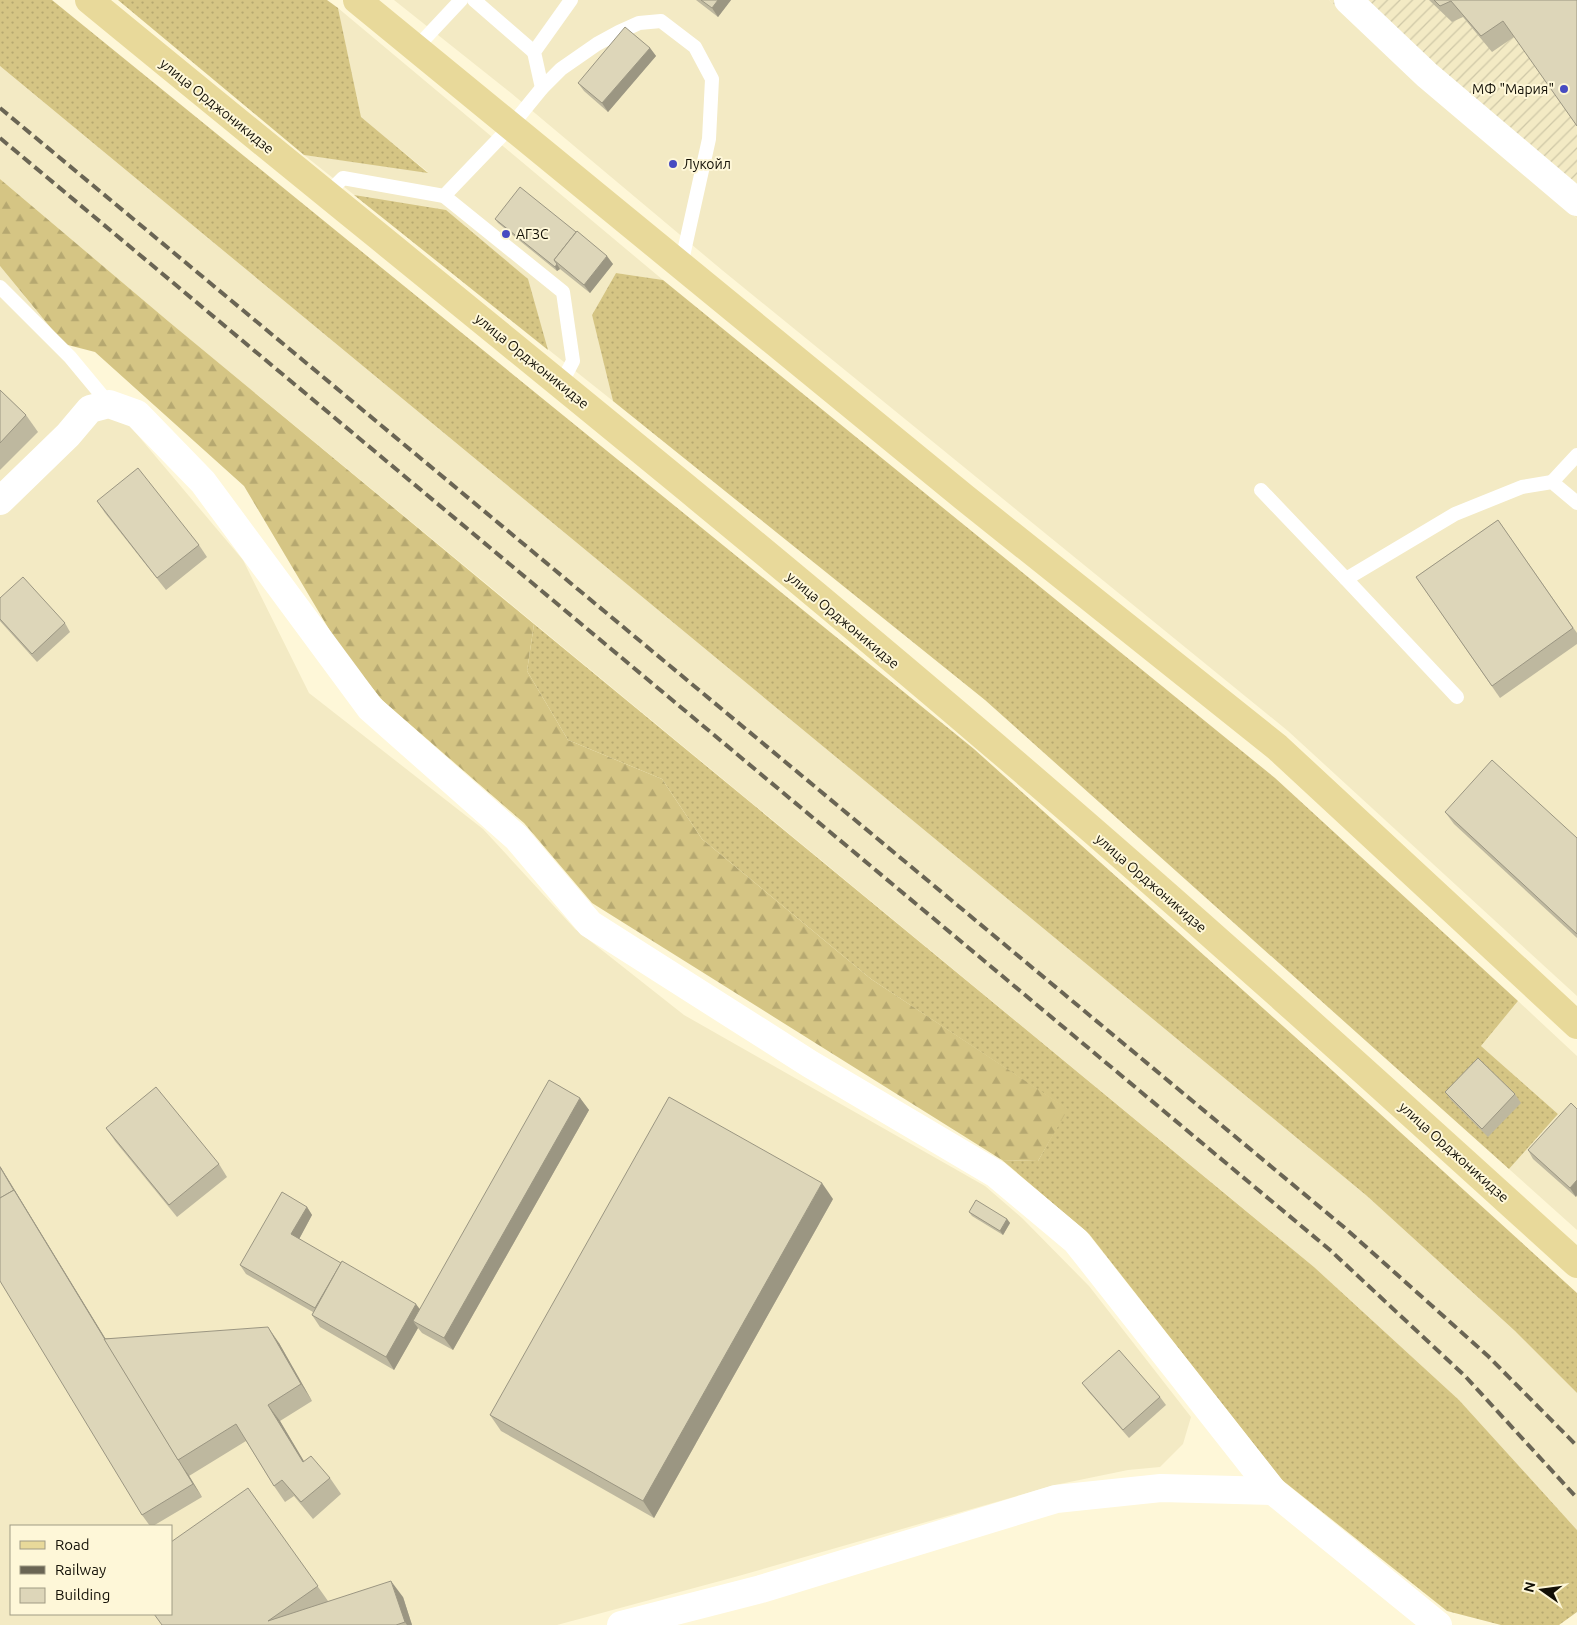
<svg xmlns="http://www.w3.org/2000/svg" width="1577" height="1625" viewBox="0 0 1577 1625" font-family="Ubuntu,sans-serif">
<defs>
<pattern id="industrial-furrows" width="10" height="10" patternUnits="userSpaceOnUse" patternTransform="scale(1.25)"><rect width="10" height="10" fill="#f3eac4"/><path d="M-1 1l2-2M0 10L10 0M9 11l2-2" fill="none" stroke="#cfc8a7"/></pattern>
<pattern id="grass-dots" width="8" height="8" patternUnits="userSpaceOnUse" patternTransform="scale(1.25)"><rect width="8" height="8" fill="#d5c584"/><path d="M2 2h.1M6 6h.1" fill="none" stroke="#b6a870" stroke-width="1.8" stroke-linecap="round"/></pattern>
<pattern id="forest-firs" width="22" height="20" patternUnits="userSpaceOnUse" patternTransform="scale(1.25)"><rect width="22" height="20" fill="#d5c584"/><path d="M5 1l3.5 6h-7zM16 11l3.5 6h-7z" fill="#b6a870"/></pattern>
</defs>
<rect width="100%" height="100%" fill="#fef7d8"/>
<g fill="#f3eac4" fill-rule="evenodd">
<path d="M 394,0 L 1329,0 L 1577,219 L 1577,996 L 1288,731 L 722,270 L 511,93 Z"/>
<path d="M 338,8 L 663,280 L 616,273 L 592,315 L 613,401 L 304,155 L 428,172 L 361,118 Z"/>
<path d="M 0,66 L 1367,1196 L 1515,1331 L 1577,1393 L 1577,1530 L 1459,1400 L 1314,1267 L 168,321 L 0,179 Z"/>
<path d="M 0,266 L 135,432 L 243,560 L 309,693 L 483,829 L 575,929 L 684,1015 L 985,1186 L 1022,1218 L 1089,1286 L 1191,1417 L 1183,1444 L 1160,1467 L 1128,1470 L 1055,1485 L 735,1577 L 557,1625 L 0,1625 ZM 11,1526 L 171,1526 L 171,1614 L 11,1614 Z"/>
<path d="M 1518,1001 L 1577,1056 L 1577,1230 L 1509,1169 L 1558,1114 L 1481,1046 Z"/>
</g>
<path fill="url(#industrial-furrows)" d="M 1329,0 L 1577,0 L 1577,219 Z"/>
<g fill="url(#grass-dots)">
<path d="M 0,0 L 52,0 L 974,749 L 1323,1062 L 1577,1293 L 1577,1393 L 1515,1331 L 1367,1196 L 0,66 Z"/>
<path d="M 118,0 L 327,0 L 338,8 L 361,117 L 428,173 L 304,155 Z"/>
<path d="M 354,195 L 446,210 L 528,279 L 548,350 Z"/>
<path d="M 616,273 L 663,280 L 1275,778 L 1518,1001 L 1481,1046 L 1558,1114 L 1509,1169 L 985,700 L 613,401 L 592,315 Z"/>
<path d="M 534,624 L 1314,1267 L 1459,1400 L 1577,1530 L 1577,1612 L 1559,1625 L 1501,1625 L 1447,1611 L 1282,1480 L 1089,1234 L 1002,1160 L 1038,1161 L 1067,1109 L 871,979 L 702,839 L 662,779 L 568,740 L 527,671 Z"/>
</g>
<path fill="url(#forest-firs)" d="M 0,179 L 168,321 L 534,624 L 527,671 L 568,740 L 662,779 L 702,839 L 871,979 L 1068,1109 L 1038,1161 L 1002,1160 L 592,903 L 524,823 L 383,701 L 342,651 L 244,486 L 95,352 L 64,344 L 0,266 Z"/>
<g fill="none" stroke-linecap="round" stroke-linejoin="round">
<g stroke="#fff" stroke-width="14">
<path d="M 474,0 L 534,52"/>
<path d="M 416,48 L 461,0"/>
<path d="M 542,88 L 534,52 L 571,0"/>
<path d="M 326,195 L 343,178 L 444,196 L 511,126 L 542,88 L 561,69 L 597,44 L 619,32 L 639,23 L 661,21 L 695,47 L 712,79 L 709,139 L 681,265"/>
<path d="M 444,196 L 563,292 L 573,361 L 561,384"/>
<path d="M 0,287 L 70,357 L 109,404"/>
<path d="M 1552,482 L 1577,455"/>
<path d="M 1261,490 L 1346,579"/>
<path d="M 1457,697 L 1346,579 L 1455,514 L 1522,487 L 1552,482 L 1577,503"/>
</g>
<g stroke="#fff" stroke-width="28">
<path d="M 1348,0 L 1427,75 L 1577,202"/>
<path d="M 0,501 L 68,435 L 90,409 L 109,404 L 137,414 L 203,482 L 370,708 L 517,838 L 590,924 L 810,1064 L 996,1174 L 1076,1241 L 1273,1491 L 1438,1625"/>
<path d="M 621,1625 L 761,1589 L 1056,1499 L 1161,1488 L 1273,1491"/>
</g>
<g stroke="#e8d99a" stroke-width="28">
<path d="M 89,0 C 387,245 689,485 983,736 C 1185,908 1381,1086 1577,1264"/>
<path d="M 357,0 L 965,498 L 1277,747 L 1577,1025"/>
</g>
<g stroke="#6a6554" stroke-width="4" stroke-dasharray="10 5" stroke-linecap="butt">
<path d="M 0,108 L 1345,1228 L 1488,1356 L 1577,1446"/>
<path d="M 0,138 L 1330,1250 L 1465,1376 L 1577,1498"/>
</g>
</g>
<g fill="#beb89f">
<path d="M 696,0 L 731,0 L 718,17 Z"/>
<path d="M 1429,0 L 1577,0 L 1514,37 L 1492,52 L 1463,17 L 1452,22 Z"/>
<path d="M 650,48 L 656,56 L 608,112 L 584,91 L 578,83 Z"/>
<path d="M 495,219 L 613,264 L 590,293 L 560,269 L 557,271 L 498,223 Z"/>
<path d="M 0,390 L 26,415 L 38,432 L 0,470 Z"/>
<path d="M 97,501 L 199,545 L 207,557 L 166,590 L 105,513 Z"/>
<path d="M 1498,520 L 1577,633 L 1577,644 L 1500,698 L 1416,577 Z"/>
<path d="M 0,598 L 65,623 L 70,632 L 37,662 L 0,621 Z"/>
<path d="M 1445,812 L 1577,838 L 1577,938 L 1454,824 Z"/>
<path d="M 1445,1092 L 1515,1094 L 1521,1103 L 1488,1137 L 1451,1100 Z"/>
<path d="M 580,1098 L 589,1110 L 453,1350 L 422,1333 L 418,1328 L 394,1370 L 320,1327 L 312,1315 L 313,1312 L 246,1274 L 240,1265 L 307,1207 L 312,1215 L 299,1239 L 420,1309 Z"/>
<path d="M 1577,1109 L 1577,1195 L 1576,1197 L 1533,1159 L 1528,1150 Z"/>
<path d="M 106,1128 L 219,1164 L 227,1177 L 177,1217 L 115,1141 Z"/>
<path d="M 0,1166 L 105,1338 L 279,1343 L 312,1401 L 280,1421 L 304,1462 L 330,1478 L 341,1494 L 313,1519 L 294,1496 L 285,1502 L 274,1486 L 246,1441 L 189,1476 L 188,1474 L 202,1497 L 153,1526 L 150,1526 L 142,1515 Z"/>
<path d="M 833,1199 L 654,1518 L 501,1431 L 490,1415 Z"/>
<path d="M 969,1212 L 1007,1219 L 1010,1223 L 1003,1235 L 972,1216 Z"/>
<path d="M 1082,1383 L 1160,1397 L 1166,1405 L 1129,1438 L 1088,1391 Z"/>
<path d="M 248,1488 L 328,1601 L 403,1597 L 412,1625 L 162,1625 Z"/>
</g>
<g fill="#9b9682">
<path d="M 718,0 L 731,0 L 718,17 L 712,8 Z"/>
<path d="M 650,48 L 656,56 L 608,112 L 602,103 Z"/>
<path d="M 607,256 L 613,264 L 590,293 L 584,285 Z"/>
<path d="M 557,264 L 560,269 L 557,271 L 555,267 Z"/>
<path d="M 580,1098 L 589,1110 L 453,1350 L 444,1338 Z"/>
<path d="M 0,1166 L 179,1459 L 178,1460 L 14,1190 L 0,1167 Z"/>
<path d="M 1577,1180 L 1577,1195 L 1576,1197 L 1570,1188 Z"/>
<path d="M 822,1183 L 833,1199 L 654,1518 L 643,1501 Z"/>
<path d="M 307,1207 L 312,1215 L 297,1243 L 291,1234 Z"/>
<path d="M 1007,1219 L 1010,1223 L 1003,1235 L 1000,1231 Z"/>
<path d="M 416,1304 L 425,1316 L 413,1321 L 418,1328 L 394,1370 L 386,1357 Z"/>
<path d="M 268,1327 L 279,1343 L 312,1401 L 301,1384 Z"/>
<path d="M 268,1405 L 280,1421 L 314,1478 L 303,1462 Z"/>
<path d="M 179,1462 L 188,1474 L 202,1497 L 193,1484 Z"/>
<path d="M 391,1581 L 403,1597 L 412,1625 L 407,1625 L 405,1622 Z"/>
</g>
<g fill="#ddd6b9" stroke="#9b9682">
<path d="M 701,0 L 718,0 L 712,8 Z"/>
<path d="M 1434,0 L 1577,0 L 1577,126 L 1503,21 L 1481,36 L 1451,1 L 1440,6 Z"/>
<path d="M 625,27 L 650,48 L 602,103 L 578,83 Z"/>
<path d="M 520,187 L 576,232 L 554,260 L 557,264 L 555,267 L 495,219 Z"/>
<path d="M 577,231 L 607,256 L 584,285 L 554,260 Z"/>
<path d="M 0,390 L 26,415 L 0,443 Z"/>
<path d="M 138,468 L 199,545 L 157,578 L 97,501 Z"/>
<path d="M 1498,520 L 1573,628 L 1492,686 L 1416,577 Z"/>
<path d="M 23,577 L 65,623 L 32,654 L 0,619 L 0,598 Z"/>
<path d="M 1492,760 L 1577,838 L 1577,934 L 1445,812 Z"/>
<path d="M 1478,1058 L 1515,1094 L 1482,1129 L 1445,1092 Z"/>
<path d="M 549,1080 L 580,1098 L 444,1338 L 413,1321 Z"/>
<path d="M 156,1087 L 219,1164 L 169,1205 L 106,1128 Z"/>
<path d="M 669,1097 L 822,1183 L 643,1501 L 490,1415 Z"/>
<path d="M 1571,1103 L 1577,1109 L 1577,1180 L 1570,1188 L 1528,1150 Z"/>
<path d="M 0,1167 L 16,1194 L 14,1190 L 0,1198 Z"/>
<path d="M 14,1190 L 193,1484 L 142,1515 L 0,1281 L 0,1198 Z"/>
<path d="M 282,1192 L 307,1207 L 291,1234 L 341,1263 L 315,1308 L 240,1265 Z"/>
<path d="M 976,1200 L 1007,1219 L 1000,1231 L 969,1212 Z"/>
<path d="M 342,1261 L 416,1304 L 386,1357 L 312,1315 Z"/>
<path d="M 268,1327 L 301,1384 L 268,1405 L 303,1462 L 311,1456 L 330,1478 L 301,1502 L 282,1480 L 274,1486 L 236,1424 L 178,1460 L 104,1339 Z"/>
<path d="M 1119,1350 L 1160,1397 L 1123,1430 L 1082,1383 Z"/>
<path d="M 248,1488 L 318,1586 L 268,1621 L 391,1581 L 405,1622 L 396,1625 L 162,1625 L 154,1614 L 171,1614 L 171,1542 Z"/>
</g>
<g fill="#474bc1" stroke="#fef7d8" stroke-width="2">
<circle cx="1564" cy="89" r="5"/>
<circle cx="673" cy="164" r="5"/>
<circle cx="506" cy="234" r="5"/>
</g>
<g text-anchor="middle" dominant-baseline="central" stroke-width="4" stroke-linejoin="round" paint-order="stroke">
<g font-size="14" fill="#131006" stroke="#fef7d8" text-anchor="start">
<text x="1554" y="89" text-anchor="end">МФ "Мария"</text>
<text x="683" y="164">Лукойл</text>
<text x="516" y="234">АГЗС</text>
</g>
<g font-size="14" fill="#131006" stroke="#fef7d8">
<text transform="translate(217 106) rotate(39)">улица Орджоникидзе</text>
<text transform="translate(532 361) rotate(39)">улица Орджоникидзе</text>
<text transform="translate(843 620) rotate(40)">улица Орджоникидзе</text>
<text transform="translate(1151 883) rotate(41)">улица Орджоникидзе</text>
<text transform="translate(1454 1152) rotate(42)">улица Орджоникидзе</text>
</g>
</g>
<rect x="10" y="1525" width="162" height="90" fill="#fef7d8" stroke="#a09b84"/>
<rect x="20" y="1541" width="25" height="8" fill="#e8d99a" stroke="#a09b84"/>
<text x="55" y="1550" font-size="15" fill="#131006">Road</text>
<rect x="20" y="1566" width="25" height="8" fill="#6a6554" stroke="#a09b84"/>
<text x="55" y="1575" font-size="15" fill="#131006">Railway</text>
<rect x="20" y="1588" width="25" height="15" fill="#ddd6b9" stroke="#a09b84"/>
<text x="55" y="1600" font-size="15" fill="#131006">Building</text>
<g transform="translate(1542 1590) rotate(284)" stroke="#fef7d8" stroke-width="4" paint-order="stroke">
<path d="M0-4L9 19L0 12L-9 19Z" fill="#131006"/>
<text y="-8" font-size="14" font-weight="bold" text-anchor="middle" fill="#131006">N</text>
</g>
</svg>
